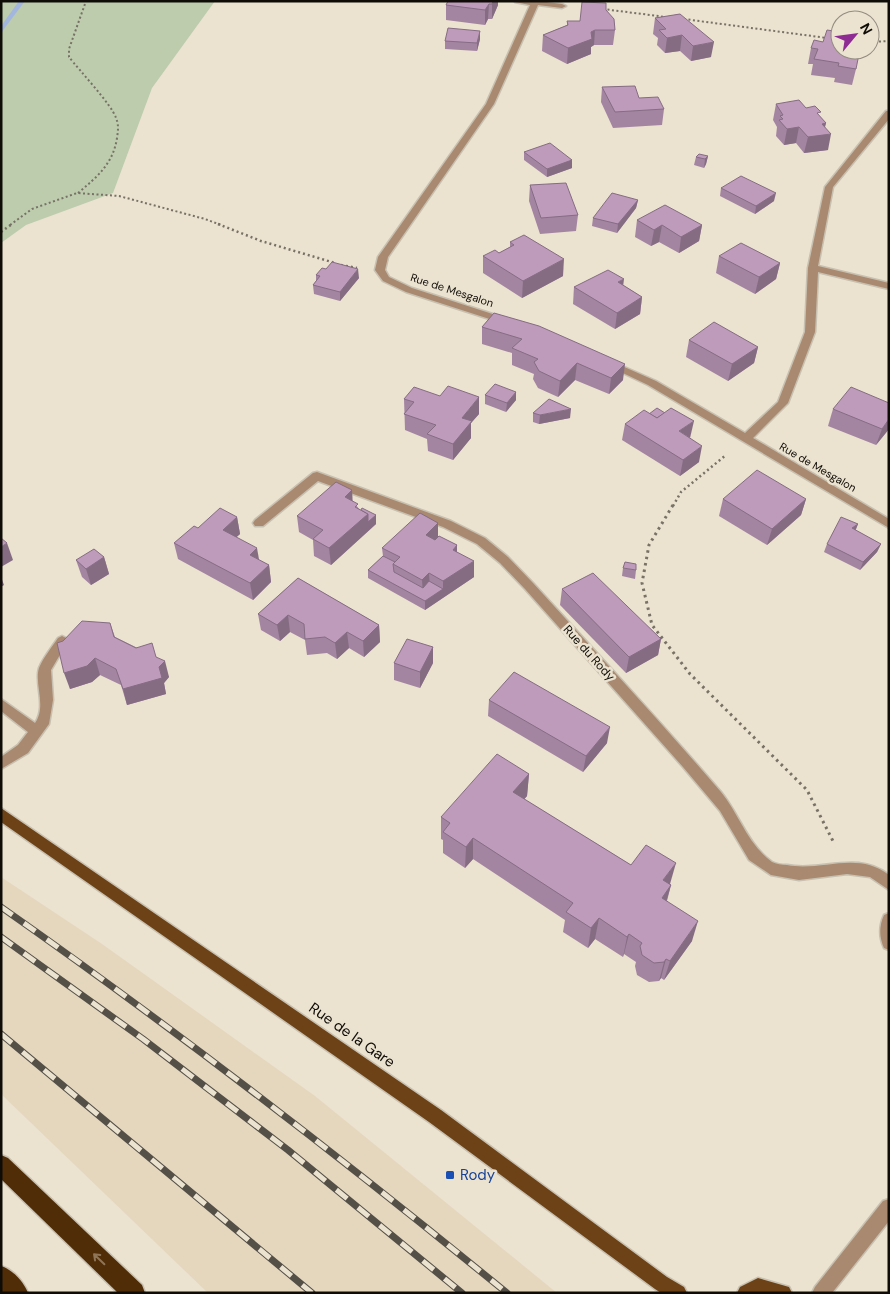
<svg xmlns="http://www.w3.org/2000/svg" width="890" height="1294" viewBox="0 0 890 1294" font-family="'DM Sans',sans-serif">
<rect width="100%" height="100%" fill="#ebe2d0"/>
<path fill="#e4d7be" d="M 1,877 L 102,944 L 315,1096 L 557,1293 L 208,1293 L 1,1094 Z"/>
<path fill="#bdccac" d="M 1,1 L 215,1 L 152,88 L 113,193 L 26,225 L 1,243 Z"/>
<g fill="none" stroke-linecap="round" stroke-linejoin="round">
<path fill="#a3b7de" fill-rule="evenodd" d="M 19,1 L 25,1 L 1,33 L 1,26 Z"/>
<g stroke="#c8c0b0" stroke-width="3">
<g id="minor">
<path d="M 539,1 L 562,4 L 566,6 L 562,8 L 538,5 L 494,104 L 388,257 L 385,270 L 389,277 L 412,288 L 508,319 L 510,321 L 505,324 L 406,292 L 383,281 L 375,270 L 378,257 L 486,104 L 530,5 L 515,2 Z"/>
<path d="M 886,111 L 889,111 L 889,119 L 833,187 L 818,266 L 889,283 L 889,289 L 818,272 L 815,332 L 788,403 L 753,438 L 889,519 L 889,528 L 648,385 L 604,364 L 605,362 L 613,362 L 656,381 L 745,433 L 778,402 L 805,332 L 808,268 L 825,187 Z"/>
<path d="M 317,472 L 451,521 L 485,538 L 508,557 L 533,583 C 596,652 660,721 721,792 C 739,814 748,845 772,862 C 776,864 782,865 787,865 C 822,872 857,850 889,875 L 889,890 L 870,877 L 847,874 L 799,880 L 771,875 L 749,860 L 720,811 L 683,767 L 525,589 L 500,563 L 477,544 L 443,527 L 318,481 L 263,526 L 255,526 L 253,523 L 255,520 L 313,473 Z"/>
<path d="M 62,636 L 66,638 L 68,641 L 51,670 L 53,700 L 49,724 L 28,753 L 1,769 L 1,757 L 18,745 L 28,732 L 1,711 L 1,699 L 35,723 C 47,706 34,684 39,668 C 43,658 52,647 58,638 Z"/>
<path d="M 889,913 L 889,950 L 884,948 C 879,937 879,926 884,915 Z"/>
<path d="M 889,1199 L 889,1221 L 832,1293 L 812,1293 L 815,1287 L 883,1201 Z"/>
</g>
</g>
<g stroke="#c8c0b0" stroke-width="3">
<g id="major">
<path d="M 1,808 L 441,1110 L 667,1277 L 684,1287 L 687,1293 L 661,1293 L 655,1289 L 429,1122 L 1,822 Z"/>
<path d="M 758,1278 L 789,1287 L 792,1293 L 737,1293 L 740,1287 Z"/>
</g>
</g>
<g stroke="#c8c0b0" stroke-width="3">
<g id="highway">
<path d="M 1,1155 L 8,1158 L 142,1285 L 145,1293 L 118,1293 L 1,1179 Z"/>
<path d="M 1,1266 C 13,1270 23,1281 28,1293 L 2,1293 Z"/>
</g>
</g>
<g stroke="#777166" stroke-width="2" stroke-dasharray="2 2.5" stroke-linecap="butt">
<path d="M 603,9 L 666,17"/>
<path d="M 684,19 L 827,38"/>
<path d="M 870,42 L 889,41"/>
<path d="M 78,193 C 97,177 113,164 117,138 C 118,131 119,125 116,118 C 112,105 79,70 69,57 L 69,49 L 86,1"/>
<path d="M 10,225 L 32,209 L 77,193 L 119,196 L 205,219 L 221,225"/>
</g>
<g stroke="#777166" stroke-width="2.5" stroke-dasharray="2 3" stroke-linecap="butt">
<path d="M 218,224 L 261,241 L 335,263"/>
<path d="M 1,232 L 12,224"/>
<path d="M 341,265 L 357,268"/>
<path d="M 673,506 L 681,492 L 726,455"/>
</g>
<path stroke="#777166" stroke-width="3" stroke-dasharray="2.5 4" stroke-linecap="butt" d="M 673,505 L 649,545 L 642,583 L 652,625 L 690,674 L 807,790 L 834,843"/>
<use href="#minor" fill="#a9896f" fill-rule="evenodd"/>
<use href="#major" fill="#6d4217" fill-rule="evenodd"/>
<use href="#highway" fill="#502d06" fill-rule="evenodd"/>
<g stroke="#555047" stroke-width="7">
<g id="rail">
<path d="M 1,907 C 175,1029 343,1159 507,1293"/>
<path d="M 1,937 L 143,1039 L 288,1150 L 462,1293"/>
<path d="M 1,1034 L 312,1293"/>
</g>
</g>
<use href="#rail" stroke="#ebe2d0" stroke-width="5" stroke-dasharray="14" stroke-linecap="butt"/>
</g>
<g fill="#a385a1">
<path d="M 498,1 L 498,5 L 492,19 L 488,19 L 485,25 L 446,20 L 446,5 Z"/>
<path d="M 606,10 L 615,30 L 613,45 L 594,45 L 591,47 L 591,54 L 567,64 L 542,51 L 543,35 L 567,25 L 567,21 L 580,21 Z"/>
<path d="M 680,14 L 711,57 L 691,61 L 680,51 L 665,53 L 657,45 L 658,38 L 653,34 L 655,18 Z"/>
<path d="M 480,39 L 477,51 L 445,49 L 445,41 Z"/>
<path d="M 811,48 L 840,50 L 854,54 L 856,69 L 852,85 L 834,82 L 835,78 L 811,75 L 813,64 L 808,64 Z"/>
<path d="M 602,87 L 664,109 L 662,125 L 613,128 L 601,102 Z"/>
<path d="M 776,104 L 806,108 L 820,117 L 826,123 L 825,126 L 828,150 L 804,153 L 796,143 L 784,145 L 776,136 L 777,127 L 773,120 Z"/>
<path d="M 524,152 L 572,160 L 572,168 L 547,177 L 524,160 Z"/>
<path d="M 708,156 L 706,164 L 704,168 L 694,165 L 696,157 Z"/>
<path d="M 530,185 L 578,215 L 576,231 L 540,234 L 529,201 Z"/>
<path d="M 721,188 L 774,201 L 755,214 L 720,196 Z"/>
<path d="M 638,200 L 636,208 L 617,233 L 592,226 L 593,218 Z"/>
<path d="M 637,220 L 702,225 L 699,241 L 679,253 L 659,242 L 651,246 L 635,237 Z"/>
<path d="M 510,242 L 563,276 L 522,298 L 483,273 L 483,256 L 499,253 L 510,247 Z"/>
<path d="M 719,256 L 780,263 L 776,279 L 755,294 L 716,273 Z"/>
<path d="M 316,275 L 359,278 L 340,301 L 314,294 L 313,285 L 316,281 Z"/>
<path d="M 623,285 L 642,297 L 640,314 L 615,329 L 573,304 L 574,287 Z"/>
<path d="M 494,313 L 623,380 L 609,394 L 575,380 L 558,397 L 538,388 L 533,379 L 534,374 L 512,365 L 512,353 L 482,344 L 482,327 Z"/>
<path d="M 689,340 L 758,347 L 754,363 L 728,381 L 686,357 Z"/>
<path d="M 516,392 L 516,400 L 506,412 L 485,404 L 485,395 Z"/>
<path d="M 404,399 L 479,414 L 471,423 L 471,438 L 453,460 L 428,451 L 427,439 L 405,430 Z"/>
<path d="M 833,409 L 889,429 L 876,445 L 828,426 Z"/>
<path d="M 533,413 L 570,418 L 539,424 L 533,422 Z"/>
<path d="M 625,424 L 690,438 L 699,462 L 680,476 L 622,440 Z"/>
<path d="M 723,499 L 806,499 L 801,515 L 767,545 L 719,516 Z"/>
<path d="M 353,501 L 359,509 L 376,524 L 331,565 L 314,556 L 313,540 L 299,532 L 297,516 Z"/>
<path d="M 237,517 L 240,534 L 236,537 L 259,560 L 269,565 L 271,582 L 253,600 L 178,559 L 174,543 L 198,528 Z"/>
<path d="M 438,523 L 438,537 L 457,545 L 457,552 L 474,577 L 425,610 L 368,578 L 368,570 L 383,556 L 382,548 Z"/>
<path d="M 858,524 L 855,530 L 881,544 L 877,552 L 860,570 L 824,552 L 827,544 Z"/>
<path d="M 104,557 L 109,574 L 91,585 L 82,577 L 76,560 Z"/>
<path d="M 623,568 L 636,570 L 635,579 L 622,576 Z"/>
<path d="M 298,578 L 379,625 L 380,642 L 364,657 L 349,648 L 337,659 L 327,653 L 307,655 L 305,640 L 290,632 L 280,641 L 261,630 L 258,614 Z"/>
<path d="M 562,589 L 661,639 L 658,655 L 626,673 L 560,605 Z"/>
<path d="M 110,623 L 115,637 L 156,657 L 169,677 L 164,683 L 166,694 L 127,705 L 121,685 L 100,675 L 92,682 L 70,689 L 63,641 Z"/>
<path d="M 433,647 L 433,663 L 420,688 L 394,680 L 394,663 Z"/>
<path d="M 489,700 L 607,743 L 583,772 L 488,716 Z"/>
<path d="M 529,774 L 527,796 L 524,799 L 631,865 L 670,884 L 671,885 L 667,901 L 692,941 L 664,980 L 661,978 L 659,981 L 649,982 L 637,975 L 635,966 L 636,962 L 624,954 L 623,957 L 595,939 L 588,948 L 563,932 L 565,920 L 473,859 L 465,868 L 443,853 L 443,840 L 441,839 L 441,817 Z"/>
</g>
<g fill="#856c83">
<path d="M 493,1 L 498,1 L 498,5 L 492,19 L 492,4 Z"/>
<path d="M 489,4 L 488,19 L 485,25 L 485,10 Z"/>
<path d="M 595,30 L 594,45 L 591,47 L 591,54 L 567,64 L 568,48 Z"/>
<path d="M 480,31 L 480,39 L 477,51 L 477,43 Z"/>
<path d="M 682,35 L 680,51 L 665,53 L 667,38 Z"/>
<path d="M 714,42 L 711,57 L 691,61 L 693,46 Z"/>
<path d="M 826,123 L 823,135 L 831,134 L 828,150 L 804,153 L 808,137 L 822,124 Z"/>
<path d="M 799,127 L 796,143 L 784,145 L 787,129 Z"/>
<path d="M 708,156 L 706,164 L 704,168 L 705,159 Z"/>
<path d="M 572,160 L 572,168 L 547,177 L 547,169 Z"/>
<path d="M 776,193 L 774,201 L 755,214 L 756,206 Z"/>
<path d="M 638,200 L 636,208 L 617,233 L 618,224 Z"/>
<path d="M 662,225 L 659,242 L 651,246 L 654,230 Z"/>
<path d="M 702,225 L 699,241 L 679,253 L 681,237 Z"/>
<path d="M 564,259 L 563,276 L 522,298 L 523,281 Z"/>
<path d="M 780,263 L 776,279 L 755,294 L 759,277 Z"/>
<path d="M 358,269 L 359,278 L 340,301 L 340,292 Z"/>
<path d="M 624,279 L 622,295 L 618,282 Z"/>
<path d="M 642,297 L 640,314 L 615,329 L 617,313 Z"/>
<path d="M 758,347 L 754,363 L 728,381 L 732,364 Z"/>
<path d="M 577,363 L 575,380 L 558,397 L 560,381 Z"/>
<path d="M 625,364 L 623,380 L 609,394 L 611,378 Z"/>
<path d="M 516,392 L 516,400 L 506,412 L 507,403 Z"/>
<path d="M 479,397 L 479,414 L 471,423 L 471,438 L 453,460 L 453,444 L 462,418 Z"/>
<path d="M 571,409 L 570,418 L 539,424 L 540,415 Z"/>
<path d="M 889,419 L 889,429 L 876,445 L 882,429 Z"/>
<path d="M 694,421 L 690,438 L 679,431 Z"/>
<path d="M 702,446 L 699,462 L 680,476 L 683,460 Z"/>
<path d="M 352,490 L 353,507 L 345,497 Z"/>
<path d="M 806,499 L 801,515 L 767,545 L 772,529 Z"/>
<path d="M 368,514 L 376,515 L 376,524 L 331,565 L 329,548 Z"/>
<path d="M 237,517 L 240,534 L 226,547 L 223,530 Z"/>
<path d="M 438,523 L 438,540 L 426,552 L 426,535 Z"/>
<path d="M 858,524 L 855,532 L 852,528 Z"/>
<path d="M 7,543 L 13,560 L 1,567 L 1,547 Z"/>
<path d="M 881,544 L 877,552 L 860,570 L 863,562 Z"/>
<path d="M 457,545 L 457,562 L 453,550 Z"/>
<path d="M 257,548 L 260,565 L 250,555 Z"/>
<path d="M 104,557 L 109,574 L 91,585 L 86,569 Z"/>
<path d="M 474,561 L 474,577 L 425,610 L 425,601 L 443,589 L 443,581 Z"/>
<path d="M 269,565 L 271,582 L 253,600 L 250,583 Z"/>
<path d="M 429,573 L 430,590 L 423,596 L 422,580 Z"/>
<path d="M 1,577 L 4,585 L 1,587 Z"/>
<path d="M 288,615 L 290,632 L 280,641 L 277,625 Z"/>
<path d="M 379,625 L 380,642 L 364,657 L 363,641 Z"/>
<path d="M 347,632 L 349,648 L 337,659 L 335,643 Z"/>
<path d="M 661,639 L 658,655 L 626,673 L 629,657 Z"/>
<path d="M 433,647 L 433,663 L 420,688 L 420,672 Z"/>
<path d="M 95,658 L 100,675 L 92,682 L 70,689 L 64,673 Z"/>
<path d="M 165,661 L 169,677 L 164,683 L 166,694 L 127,705 L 123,689 L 159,667 Z"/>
<path d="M 610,727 L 607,743 L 583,772 L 586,756 Z"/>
<path d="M 529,774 L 527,796 L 512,814 L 513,792 Z"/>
<path d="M 473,838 L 473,859 L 465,868 L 466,847 Z"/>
<path d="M 676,863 L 670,884 L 658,901 L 663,880 Z"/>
<path d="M 671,885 L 665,906 L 662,898 Z"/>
<path d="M 599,918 L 595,939 L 588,948 L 591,928 Z"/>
<path d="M 698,921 L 692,941 L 664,980 L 670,961 Z"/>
<path d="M 629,934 L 624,954 L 623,957 L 627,937 Z"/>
<path d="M 666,959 L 661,978 L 659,981 L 664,962 Z"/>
</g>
<g fill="#be9bbb" stroke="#856c83">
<path d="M 448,1 L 493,1 L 492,4 L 489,4 L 485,10 L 446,5 Z"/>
<path d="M 582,2 L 606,3 L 606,10 L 614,19 L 615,30 L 595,30 L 591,32 L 592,39 L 568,48 L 543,35 L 568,25 L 567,21 L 580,21 Z"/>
<path d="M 680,14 L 714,42 L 693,46 L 682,35 L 667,38 L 659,30 L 666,29 L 655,18 Z"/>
<path d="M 448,28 L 480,31 L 477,43 L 445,41 Z"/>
<path d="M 827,30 L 840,32 L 840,50 L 852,50 L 855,51 L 854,54 L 859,54 L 856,69 L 838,66 L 839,63 L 814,59 L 818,49 L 811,48 L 814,40 L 823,42 Z"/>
<path d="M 635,86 L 639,98 L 658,97 L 664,109 L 615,112 L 602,87 Z"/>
<path d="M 799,100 L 806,108 L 815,106 L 821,112 L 817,113 L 826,123 L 822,124 L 831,134 L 808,137 L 799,127 L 787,129 L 779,120 L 783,119 L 780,116 L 783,115 L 776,104 Z"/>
<path d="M 550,143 L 572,160 L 547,169 L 524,152 Z"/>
<path d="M 699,154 L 708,156 L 705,159 L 696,157 Z"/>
<path d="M 741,176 L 776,193 L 756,206 L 721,188 Z"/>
<path d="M 566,183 L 578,215 L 541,218 L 530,185 Z"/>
<path d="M 612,193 L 638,200 L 618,224 L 593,218 Z"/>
<path d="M 665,205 L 702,225 L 681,237 L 662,225 L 654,230 L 637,220 Z"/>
<path d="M 524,235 L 564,259 L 523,281 L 483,256 L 495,250 L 499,253 L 514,245 L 510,242 Z"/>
<path d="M 741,243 L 780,263 L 759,277 L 719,256 Z"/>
<path d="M 332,262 L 358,269 L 340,292 L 313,285 L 320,276 L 316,275 L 322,268 L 326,269 Z"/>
<path d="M 608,270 L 624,279 L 618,282 L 642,297 L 617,313 L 574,287 Z"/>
<path d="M 494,313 L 539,326 L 625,364 L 611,378 L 577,363 L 560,381 L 539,371 L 534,362 L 538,359 L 512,348 L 522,339 L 482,327 Z"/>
<path d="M 714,322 L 758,347 L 732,364 L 689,340 Z"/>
<path d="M 495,384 L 516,392 L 507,403 L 485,395 Z"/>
<path d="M 448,386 L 479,397 L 462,418 L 472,421 L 453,444 L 427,434 L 436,425 L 404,414 L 414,402 L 404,399 L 414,387 L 440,396 Z"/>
<path d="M 851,387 L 889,403 L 889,419 L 882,429 L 833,409 Z"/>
<path d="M 549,399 L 571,409 L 540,415 L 533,413 Z"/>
<path d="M 657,408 L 665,413 L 657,418 L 649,414 Z"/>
<path d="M 671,408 L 694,421 L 679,431 L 702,446 L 683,460 L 625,424 L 644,410 L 657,418 Z"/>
<path d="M 757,470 L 806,499 L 772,529 L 723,499 Z"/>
<path d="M 336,482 L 352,490 L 345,497 L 358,504 L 355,507 L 368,514 L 329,548 L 313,539 L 323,530 L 297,516 Z"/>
<path d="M 220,508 L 237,517 L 223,530 L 257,548 L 250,555 L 269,565 L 250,583 L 174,543 L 194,526 L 198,528 Z"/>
<path d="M 362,508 L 376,515 L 368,522 L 368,514 L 361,510 Z"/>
<path d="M 420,513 L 438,523 L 426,535 L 435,540 L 439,536 L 457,545 L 453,550 L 474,561 L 443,581 L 429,573 L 422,580 L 393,564 L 400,557 L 382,548 Z"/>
<path d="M 841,517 L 858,524 L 852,528 L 881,544 L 863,562 L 827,544 Z"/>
<path d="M 1,538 L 7,543 L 1,547 Z"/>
<path d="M 94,549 L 104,557 L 86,569 L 76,560 Z"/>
<path d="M 383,556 L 395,562 L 393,564 L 394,572 L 423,588 L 429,581 L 443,589 L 425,601 L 368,570 Z"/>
<path d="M 625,562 L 636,564 L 636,570 L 623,568 Z"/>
<path d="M 593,573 L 661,639 L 629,657 L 562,589 Z"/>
<path d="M 298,578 L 379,625 L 363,641 L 347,632 L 335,643 L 325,637 L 305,639 L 304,624 L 288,615 L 277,625 L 258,614 Z"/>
<path d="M 82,621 L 110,623 L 114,637 L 136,648 L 152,643 L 156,657 L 165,661 L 159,667 L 162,678 L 123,689 L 116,669 L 95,658 L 87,666 L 64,673 L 57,643 L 63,641 Z"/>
<path d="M 407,639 L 433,647 L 420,672 L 394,663 Z"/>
<path d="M 514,672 L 610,727 L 586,756 L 489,700 Z"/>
<path d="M 497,754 L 529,774 L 513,792 L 631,865 L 646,845 L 676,863 L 663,880 L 671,885 L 662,898 L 698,921 L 670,961 L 666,959 L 664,962 L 654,963 L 642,955 L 640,946 L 642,943 L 629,934 L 627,937 L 599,918 L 591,928 L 566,912 L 573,903 L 473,838 L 466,847 L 443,832 L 450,823 L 441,817 Z"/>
</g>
<defs><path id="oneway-shaft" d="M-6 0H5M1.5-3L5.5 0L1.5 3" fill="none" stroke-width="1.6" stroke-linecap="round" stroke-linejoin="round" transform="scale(1.25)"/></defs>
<use stroke="#8e7557" href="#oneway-shaft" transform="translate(99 1259) rotate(-136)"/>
<rect fill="#1a4fb4" stroke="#ebe2d0" stroke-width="2" x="445" y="1170" width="10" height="10" rx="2.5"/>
<g text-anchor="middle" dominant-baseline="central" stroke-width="5" stroke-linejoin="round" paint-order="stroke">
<g font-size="11" fill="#0f0c07" stroke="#ebe2d0">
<text transform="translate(452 290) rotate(18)">Rue de Mesgalon</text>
<text transform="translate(818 467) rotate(30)">Rue de Mesgalon</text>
</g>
<g font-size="12" fill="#0f0c07" stroke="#ebe2d0">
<text transform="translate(589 653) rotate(48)">Rue du Rody</text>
</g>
<g font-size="15" fill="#0f0c07" stroke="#ebe2d0">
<text transform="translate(352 1035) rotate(35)">Rue de la Gare</text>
</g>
<g font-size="15" fill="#164399" stroke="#ebe2d0" text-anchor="start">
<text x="460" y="1175">Rody</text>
</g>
</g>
<rect width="890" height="1294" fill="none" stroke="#0f0c07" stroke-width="5"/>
<g transform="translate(855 35) rotate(61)"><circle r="24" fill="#ebe2d0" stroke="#938c80"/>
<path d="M0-4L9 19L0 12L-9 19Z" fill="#8f2c93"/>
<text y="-8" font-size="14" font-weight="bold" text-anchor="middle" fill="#0f0c07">N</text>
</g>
</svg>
